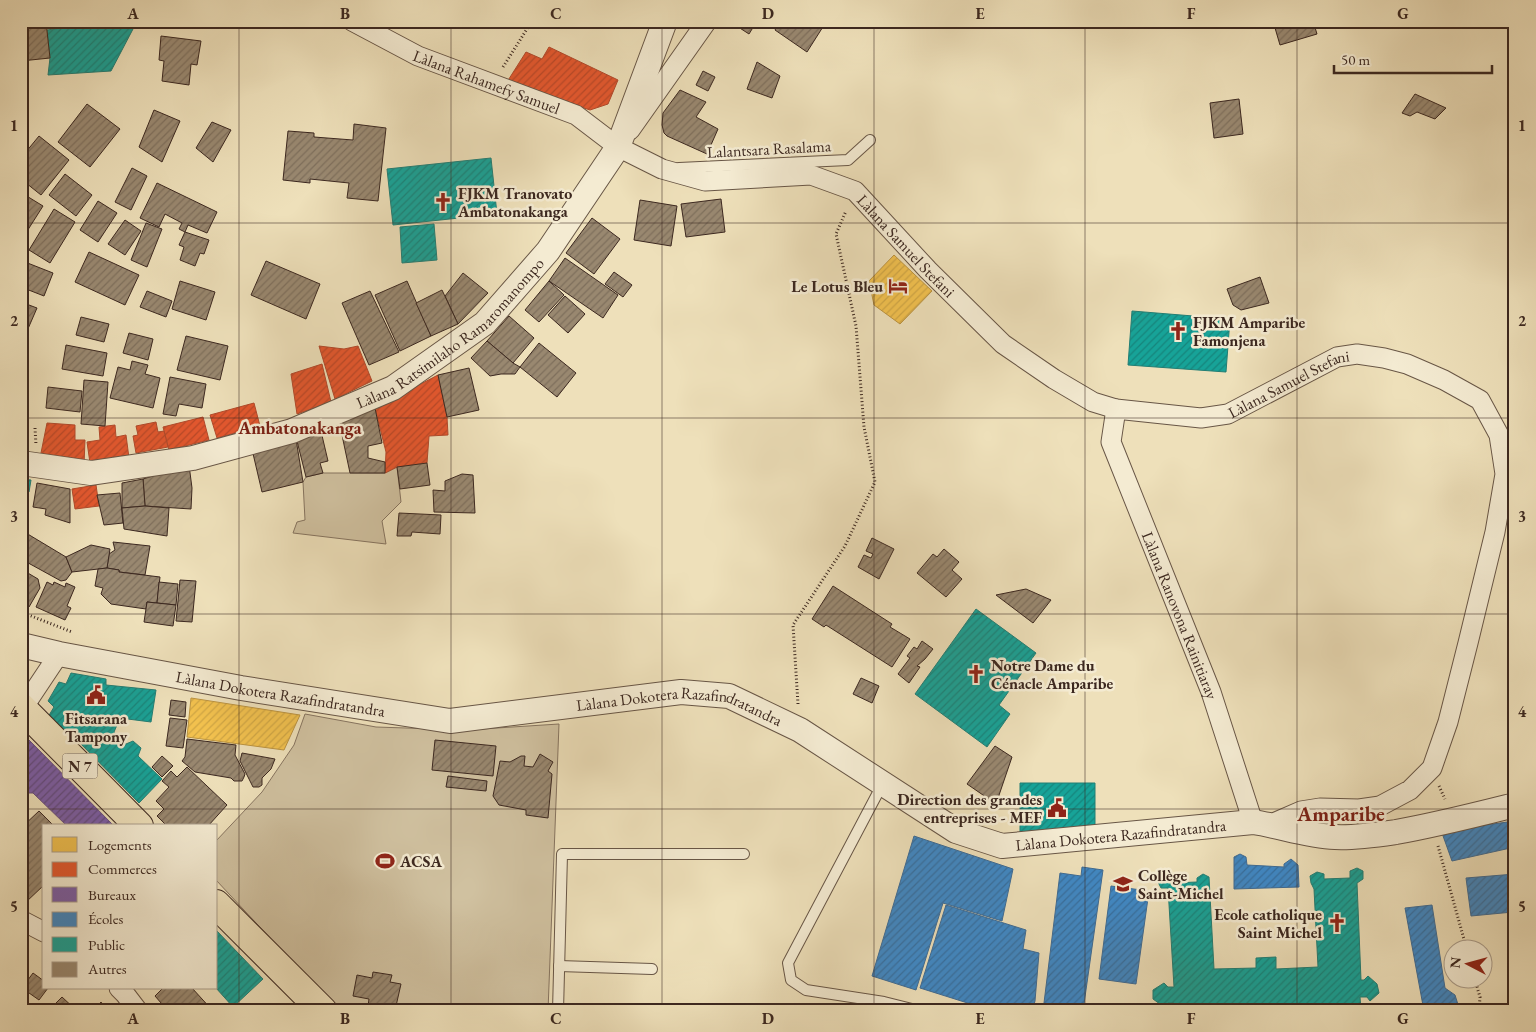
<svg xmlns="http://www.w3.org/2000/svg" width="1536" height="1032" viewBox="0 0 1536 1032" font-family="'EB Garamond',serif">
<defs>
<pattern id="homes-hatch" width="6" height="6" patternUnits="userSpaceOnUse" patternTransform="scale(1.25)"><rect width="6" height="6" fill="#f2c14e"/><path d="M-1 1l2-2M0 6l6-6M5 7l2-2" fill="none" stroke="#d0a644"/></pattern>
<pattern id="shops-hatch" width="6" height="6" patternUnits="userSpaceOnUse" patternTransform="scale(1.25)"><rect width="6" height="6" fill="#e4572e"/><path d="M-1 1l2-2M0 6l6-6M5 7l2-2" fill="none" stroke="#ba4827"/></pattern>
<pattern id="offices-hatch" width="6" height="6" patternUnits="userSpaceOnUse" patternTransform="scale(1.25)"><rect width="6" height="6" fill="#7b5ea7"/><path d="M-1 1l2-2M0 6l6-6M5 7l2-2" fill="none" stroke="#614a80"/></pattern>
<pattern id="schools-hatch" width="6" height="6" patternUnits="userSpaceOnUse" patternTransform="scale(1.25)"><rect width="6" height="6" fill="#3f88c5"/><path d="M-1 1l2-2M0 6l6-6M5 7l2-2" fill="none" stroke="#366fa0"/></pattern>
<pattern id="public-hatch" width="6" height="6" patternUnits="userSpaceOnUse" patternTransform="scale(1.25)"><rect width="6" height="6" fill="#17a398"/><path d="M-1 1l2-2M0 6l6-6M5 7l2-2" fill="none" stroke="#16857c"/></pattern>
<pattern id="building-hatch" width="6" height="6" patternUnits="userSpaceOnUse" patternTransform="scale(1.25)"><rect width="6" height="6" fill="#998870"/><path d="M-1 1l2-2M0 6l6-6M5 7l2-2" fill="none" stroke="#7e6f5c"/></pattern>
</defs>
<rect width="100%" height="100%" fill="#eee0ba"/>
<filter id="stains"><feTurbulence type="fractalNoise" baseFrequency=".004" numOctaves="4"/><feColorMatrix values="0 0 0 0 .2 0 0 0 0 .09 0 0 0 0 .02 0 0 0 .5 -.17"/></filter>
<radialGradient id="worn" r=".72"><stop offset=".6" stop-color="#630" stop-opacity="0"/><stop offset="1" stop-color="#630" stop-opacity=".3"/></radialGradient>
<g fill="#d0c1a0" stroke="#867460">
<path d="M 397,467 L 401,502 L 382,521 L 386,544 L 293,533 L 297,522 L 305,520 L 303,482 L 306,477 L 323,473 L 385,473 Z"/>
<path d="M 305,714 L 376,727 L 466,730 L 559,724 L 548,1011 L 338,1011 L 216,880 L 216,841 L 262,792 L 294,745 Z"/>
</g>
<g fill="url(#homes-hatch)" stroke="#bb9340">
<path d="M 894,255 L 932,291 L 900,324 L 874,305 L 869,281 Z"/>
<path d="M 191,698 L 300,715 L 284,750 L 187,737 Z"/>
</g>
<g fill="url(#shops-hatch)" stroke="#b2492a">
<path d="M 549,47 L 618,80 L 608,104 L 590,110 L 507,82 L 526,52 L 542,59 Z"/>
<path d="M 319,346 L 344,349 L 358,346 L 372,381 L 335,399 Z"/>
<path d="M 322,364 L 331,402 L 297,414 L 291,374 Z"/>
<path d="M 438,375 L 447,417 L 448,435 L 429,436 L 427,463 L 397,467 L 385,473 L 386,452 L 375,408 Z"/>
<path d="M 254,403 L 260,426 L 217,438 L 210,415 Z"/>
<path d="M 203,417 L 209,440 L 169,450 L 163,427 Z"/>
<path d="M 156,422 L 158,432 L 164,431 L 168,447 L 136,453 L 133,436 L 138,435 L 136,426 Z"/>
<path d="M 47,423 L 75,425 L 75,440 L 85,440 L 84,465 L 40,458 Z"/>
<path d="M 115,425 L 116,437 L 126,435 L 129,458 L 90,463 L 87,442 L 100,440 L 99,427 Z"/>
<path d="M 96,485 L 99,506 L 75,509 L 72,489 Z"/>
</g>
<g fill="url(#offices-hatch)" stroke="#684e7e">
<path d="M 1515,549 L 1515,577 L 1509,573 Z"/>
<path d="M 21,740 L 29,740 L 114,826 L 67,826 L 33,793 L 21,793 Z"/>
</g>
<g fill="url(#schools-hatch)" stroke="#3e6b94">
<path d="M 1515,821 L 1515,847 L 1452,861 L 1442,833 L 1463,828 Z"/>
<path d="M 914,836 L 1013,869 L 1002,921 L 943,903 L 916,990 L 872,976 Z"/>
<path d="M 1240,854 L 1246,857 L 1247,865 L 1284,867 L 1284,864 L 1291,859 L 1298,865 L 1299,887 L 1234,889 L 1234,857 Z"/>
<path d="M 1082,867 L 1103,870 L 1083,1011 L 1043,1011 L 1060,873 L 1081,876 Z"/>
<path d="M 1515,874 L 1515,913 L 1513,912 L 1471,916 L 1466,878 Z"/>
<path d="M 1111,886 L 1149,891 L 1136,984 L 1099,979 Z"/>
<path d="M 946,905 L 1026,930 L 1023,949 L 1039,953 L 1035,1001 L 1032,1011 L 993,1011 L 920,988 Z"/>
<path d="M 1432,905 L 1445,988 L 1455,995 L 1460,1011 L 1424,1011 L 1405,908 Z"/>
</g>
<g fill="url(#public-hatch)" stroke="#227e74">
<path d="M 72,21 L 79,28 L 92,26 L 94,21 L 104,23 L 107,21 L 115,21 L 119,24 L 131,22 L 133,29 L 111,71 L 48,75 L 50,58 L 47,30 L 61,28 Z"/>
<path d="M 491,158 L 497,214 L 393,225 L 387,169 Z"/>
<path d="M 434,224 L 437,260 L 402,263 L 400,227 Z"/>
<path d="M 1132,311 L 1230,319 L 1226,372 L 1128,365 Z"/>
<path d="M 21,479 L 31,480 L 29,492 L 23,497 L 21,497 Z"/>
<path d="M 21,504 L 27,511 L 28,520 L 26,533 L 21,538 Z"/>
<path d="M 976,609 L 1036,653 L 999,705 L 1010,714 L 987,747 L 915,694 Z"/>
<path d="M 71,673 L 106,679 L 106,685 L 156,690 L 151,722 L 120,718 L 114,732 L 126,744 L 133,741 L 141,748 L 138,756 L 162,779 L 139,803 L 77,740 L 74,743 L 48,717 L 54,707 L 48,701 L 59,682 L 66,684 Z"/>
<path d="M 1020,783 L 1095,783 L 1095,832 L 1020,833 Z"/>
<path d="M 1357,868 L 1363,871 L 1363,879 L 1357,883 L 1361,980 L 1364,980 L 1368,976 L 1377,984 L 1379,993 L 1370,1001 L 1367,997 L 1360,997 L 1361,1010 L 1174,1011 L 1174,1003 L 1168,1003 L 1164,1007 L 1153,999 L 1153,990 L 1164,983 L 1168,987 L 1174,987 L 1168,888 L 1161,888 L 1158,882 L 1162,876 L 1170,877 L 1173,883 L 1197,882 L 1197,878 L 1203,874 L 1209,877 L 1214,969 L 1256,968 L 1256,958 L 1276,957 L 1276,969 L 1318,967 L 1314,889 L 1311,883 L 1310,876 L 1317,872 L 1324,874 L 1324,879 L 1350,878 L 1350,871 Z"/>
<path d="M 216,930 L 263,979 L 233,1007 L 216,988 Z"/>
</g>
<g fill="url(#building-hatch)" stroke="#3c2820">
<path d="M 729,21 L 757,21 L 749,34 Z"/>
<path d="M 780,21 L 825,21 L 826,22 L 807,52 L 775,30 Z"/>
<path d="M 1273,21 L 1313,21 L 1317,34 L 1280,45 Z"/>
<path d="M 46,22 L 50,58 L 21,61 L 21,26 Z"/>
<path d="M 161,36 L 201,41 L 197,65 L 191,64 L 189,85 L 162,81 L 164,61 L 159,60 Z"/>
<path d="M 757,62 L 780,76 L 772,98 L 747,89 Z"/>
<path d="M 703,71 L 715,77 L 708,91 L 696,85 Z"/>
<path d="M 680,90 L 706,102 L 696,117 L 718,129 L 707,154 L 667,136 L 664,133 L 662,125 L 663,113 Z"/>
<path d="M 1415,94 L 1446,108 L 1435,119 L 1417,112 L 1410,116 L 1402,113 Z"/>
<path d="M 1239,99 L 1243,134 L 1214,138 L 1210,103 Z"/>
<path d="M 87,104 L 120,129 L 90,167 L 58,142 Z"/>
<path d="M 154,110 L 180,121 L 162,162 L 139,147 Z"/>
<path d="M 212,122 L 231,130 L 213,162 L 196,148 Z"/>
<path d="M 354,124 L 386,128 L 378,201 L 347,198 L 349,183 L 310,179 L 310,183 L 283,180 L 288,131 L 314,133 L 314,137 L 353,140 Z"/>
<path d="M 39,136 L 69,160 L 41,195 L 21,179 L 21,158 Z"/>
<path d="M 132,168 L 147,176 L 131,210 L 115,202 Z"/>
<path d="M 65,174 L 92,195 L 76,216 L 49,195 Z"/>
<path d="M 157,183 L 217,212 L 207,233 L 188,225 L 185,232 L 179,229 L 182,223 L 165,214 L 159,227 L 140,218 Z"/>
<path d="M 25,195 L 43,206 L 24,236 L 21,234 L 21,200 Z"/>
<path d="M 721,199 L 725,232 L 686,237 L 681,204 Z"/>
<path d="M 640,200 L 677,206 L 671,246 L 634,240 Z"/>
<path d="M 98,201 L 117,213 L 98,242 L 80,230 Z"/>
<path d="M 54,209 L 75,222 L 50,263 L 29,250 Z"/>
<path d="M 592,218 L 620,239 L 594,274 L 566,253 Z"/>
<path d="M 125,220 L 141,231 L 125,255 L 108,244 Z"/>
<path d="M 146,223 L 162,229 L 147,267 L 131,260 Z"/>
<path d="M 185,232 L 209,240 L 204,254 L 200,253 L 195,266 L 180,260 L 184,247 L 179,245 Z"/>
<path d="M 89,252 L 139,275 L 125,305 L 75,282 Z"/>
<path d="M 565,258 L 618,295 L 603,318 L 549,281 Z"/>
<path d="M 266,261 L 320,284 L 306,319 L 251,295 Z"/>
<path d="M 25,262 L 53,273 L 44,296 L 21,287 L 21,271 Z"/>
<path d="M 614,272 L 632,285 L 623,297 L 605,284 Z"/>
<path d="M 463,273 L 488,293 L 458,324 L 445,296 Z"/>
<path d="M 1260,277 L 1269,303 L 1241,310 L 1233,305 L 1227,289 Z"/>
<path d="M 180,281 L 215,292 L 206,320 L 172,309 Z"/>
<path d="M 407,281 L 431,336 L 400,351 L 375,295 Z"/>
<path d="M 549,281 L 564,295 L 539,322 L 525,310 Z"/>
<path d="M 442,290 L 458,324 L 431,336 L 416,303 Z"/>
<path d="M 147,291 L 172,301 L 166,317 L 140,307 Z"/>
<path d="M 370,291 L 399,352 L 369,365 L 342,303 Z"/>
<path d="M 565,296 L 585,314 L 568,333 L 548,315 Z"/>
<path d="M 21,302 L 37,308 L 24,338 L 21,337 Z"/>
<path d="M 509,316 L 534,338 L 513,363 L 487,341 Z"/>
<path d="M 81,317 L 109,324 L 104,342 L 76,335 Z"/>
<path d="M 129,333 L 153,339 L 148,360 L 123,353 Z"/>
<path d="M 186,336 L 228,346 L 220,380 L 177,370 Z"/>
<path d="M 487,341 L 513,363 L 520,367 L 515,374 L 501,374 L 490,376 L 471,358 Z"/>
<path d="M 539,343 L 576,373 L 557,397 L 520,367 Z"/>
<path d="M 21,345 L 26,346 L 21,394 Z"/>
<path d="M 66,345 L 107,353 L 103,376 L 62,369 Z"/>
<path d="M 132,361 L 148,365 L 145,374 L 160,378 L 153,408 L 110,398 L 118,367 L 130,370 Z"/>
<path d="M 469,368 L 479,410 L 447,417 L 438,375 Z"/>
<path d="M 170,377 L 206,384 L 202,408 L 179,404 L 176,416 L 163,414 Z"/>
<path d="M 84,380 L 108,382 L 105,426 L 81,424 Z"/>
<path d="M 48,387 L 82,391 L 80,412 L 46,408 Z"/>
<path d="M 375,408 L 382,443 L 368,446 L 368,458 L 385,462 L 385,473 L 350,473 L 339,421 Z"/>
<path d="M 320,427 L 328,461 L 320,463 L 323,473 L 306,477 L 295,433 Z"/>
<path d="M 295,433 L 303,482 L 262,492 L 251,445 Z"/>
<path d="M 427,463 L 430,485 L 400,489 L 397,467 Z"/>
<path d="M 189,465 L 192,488 L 191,509 L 145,506 L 143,479 Z"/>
<path d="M 462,474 L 473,475 L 475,513 L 434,512 L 433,490 L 445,491 L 445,481 Z"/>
<path d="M 143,479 L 145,506 L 122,508 L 122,483 Z"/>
<path d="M 37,483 L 70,489 L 70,523 L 45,515 L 46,509 L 33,507 Z"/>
<path d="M 120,493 L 123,523 L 104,525 L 97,495 Z"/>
<path d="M 145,506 L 169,508 L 167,536 L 124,529 L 122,508 Z"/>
<path d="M 399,513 L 441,515 L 440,534 L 412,532 L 411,536 L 397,536 Z"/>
<path d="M 26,533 L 66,557 L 72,572 L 66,580 L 61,581 L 21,559 L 21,538 Z"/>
<path d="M 872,538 L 894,549 L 879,579 L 858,567 L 864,555 L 871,558 L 873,554 L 866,551 Z"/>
<path d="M 113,542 L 150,546 L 145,575 L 119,572 L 119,570 L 107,568 L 109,554 L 115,550 Z"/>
<path d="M 91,545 L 110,549 L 107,568 L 72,572 L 66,557 Z"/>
<path d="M 944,549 L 959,562 L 952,570 L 962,579 L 946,597 L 917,573 L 933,554 L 937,557 Z"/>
<path d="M 107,568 L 119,570 L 119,572 L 160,577 L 157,603 L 147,602 L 146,609 L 111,604 L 101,594 L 103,588 L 95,586 L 98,569 Z"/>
<path d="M 21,569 L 38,579 L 40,588 L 29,607 L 21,602 Z"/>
<path d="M 180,580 L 196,581 L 192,622 L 176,621 Z"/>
<path d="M 47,582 L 53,585 L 54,582 L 65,587 L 66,583 L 75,587 L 67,606 L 71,608 L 65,620 L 36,607 Z"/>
<path d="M 159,582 L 178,584 L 176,605 L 157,603 Z"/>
<path d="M 833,586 L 892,624 L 890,627 L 910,639 L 892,667 L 826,625 L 824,627 L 812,619 Z"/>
<path d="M 1026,589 L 1051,600 L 1033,623 L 996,595 Z"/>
<path d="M 147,602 L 176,605 L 173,626 L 144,622 Z"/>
<path d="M 922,641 L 933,649 L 925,659 L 917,666 L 920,667 L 909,683 L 898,674 L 910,658 L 907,656 L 914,647 L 917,649 Z"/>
<path d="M 861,678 L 879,686 L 872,703 L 853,694 Z"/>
<path d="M 171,700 L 186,702 L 185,717 L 169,715 Z"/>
<path d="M 170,718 L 187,720 L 183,748 L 166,746 Z"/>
<path d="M 187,739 L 236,745 L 235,755 L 245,774 L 244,777 L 242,781 L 234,781 L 231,778 L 195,772 L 182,761 L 185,757 Z"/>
<path d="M 435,740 L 496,746 L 493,776 L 432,770 Z"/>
<path d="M 995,746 L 1012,757 L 996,804 L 967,784 Z"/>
<path d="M 242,753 L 275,759 L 271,769 L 262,778 L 262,785 L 259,787 L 253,787 L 240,761 Z"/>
<path d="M 540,754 L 553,762 L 548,771 L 552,774 L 548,818 L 526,815 L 526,810 L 499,805 L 493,796 L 500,761 L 510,762 L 521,756 L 525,756 L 524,766 L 533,767 Z"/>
<path d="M 162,756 L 173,766 L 162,777 L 152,767 Z"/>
<path d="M 187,767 L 227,805 L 208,826 L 167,826 L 157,816 L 164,809 L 156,801 L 169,787 L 162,781 L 171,771 L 177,777 Z"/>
<path d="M 448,776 L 487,781 L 486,791 L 446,787 Z"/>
<path d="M 39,811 L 54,826 L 44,826 L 44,885 L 25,903 L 21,899 L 21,828 Z"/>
<path d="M 373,972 L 392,975 L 390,982 L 401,984 L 396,1006 L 385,1005 L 385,1010 L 368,1006 L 369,999 L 353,996 L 357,975 L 372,978 Z"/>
<path d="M 33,973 L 44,981 L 44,988 L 48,988 L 39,1000 L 22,988 Z"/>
<path d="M 163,988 L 192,988 L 213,1011 L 168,1011 L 155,996 Z"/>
<path d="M 62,997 L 76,1010 L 75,1011 L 48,1011 Z"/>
<path d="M 101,1002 L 108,1011 L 93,1011 Z"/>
</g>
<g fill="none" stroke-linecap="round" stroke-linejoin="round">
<g stroke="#685646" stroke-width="12">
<g id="service">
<path d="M 679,168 L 848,160 L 870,140"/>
<path d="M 883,783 L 788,963 L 791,980 L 806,990 L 884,1002 L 920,1011"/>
<path d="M 559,966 L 652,969"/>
<path d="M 558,1011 L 562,854 L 744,854"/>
</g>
</g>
<g stroke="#685646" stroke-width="21">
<g id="minor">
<path id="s1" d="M 352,21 L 418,56 L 576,115 L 618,147 L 662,169 L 705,181 L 811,175 L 855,191 L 928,270 L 1003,344 L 1054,379 L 1093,402 L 1116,409 L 1201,418 L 1228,414 L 1337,357 L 1357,354 L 1384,358 L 1407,364 L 1444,380 L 1480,400 L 1499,435 L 1505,474 L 1495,532 L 1468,643 L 1448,722 L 1432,768 L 1410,790 L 1380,806 L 1359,809 L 1320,808 L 1301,811 L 1269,825"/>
<path d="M 630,130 L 707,21"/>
<path id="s2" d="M 1116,409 L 1111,442 L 1211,692 L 1253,822"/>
<path d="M 21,711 L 59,654"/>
<path d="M 21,920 L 44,932"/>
<path d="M 119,988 L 125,994 L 138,1011"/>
</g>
</g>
<g stroke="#685646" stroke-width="26">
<g id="tertiary">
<path id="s3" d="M 21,463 L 91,473 L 193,458 L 292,431 L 393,388 L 485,323 L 548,251 L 618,147 L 665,21"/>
<path id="s4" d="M 21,645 L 59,654 L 241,688 L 450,721 L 681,692 L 729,696 L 800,730 L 956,831 L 1002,846 L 1253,822 C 1280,826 1307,836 1335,837 C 1355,838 1375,835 1396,832 C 1436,825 1475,815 1515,805"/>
</g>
</g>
<g stroke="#3c2820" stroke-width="30">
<g id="primary">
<path d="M 21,707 L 139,826"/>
<path d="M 216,904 L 323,1011"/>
</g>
</g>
<g stroke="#3c2820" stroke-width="3" stroke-dasharray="1 2.5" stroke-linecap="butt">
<path d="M 503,67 L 532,21"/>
<path d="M 35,428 L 36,445"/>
<path d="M 21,612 L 72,632"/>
<path d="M 798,704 L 793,625 L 845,546 L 875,482 L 864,427 L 856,326 L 836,234 L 846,211"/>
<path d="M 1439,786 L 1445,799"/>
<path d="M 1438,846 L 1467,950"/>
<path d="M 1475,980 L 1480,997 L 1479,1011"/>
</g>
<use href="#service" stroke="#f4ebd2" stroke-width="10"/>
<use href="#minor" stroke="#f4ebd2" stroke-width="19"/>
<use href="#tertiary" stroke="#f4ebd2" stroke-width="24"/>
<use href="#primary" stroke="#eee0ba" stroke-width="28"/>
</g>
<path fill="none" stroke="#3c2820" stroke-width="1" stroke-opacity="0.55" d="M 239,21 L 239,1011M 451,21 L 451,1011M 662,21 L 662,1011M 874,21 L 874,1011M 1085,21 L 1085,1011M 1297,21 L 1297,1011M 21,223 L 1515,223M 21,418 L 1515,418M 21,614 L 1515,614M 21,809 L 1515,809"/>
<defs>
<g id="church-bare" transform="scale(1.5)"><path d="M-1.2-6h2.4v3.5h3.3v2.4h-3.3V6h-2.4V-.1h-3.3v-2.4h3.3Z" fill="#8f2418" stroke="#f4ebd2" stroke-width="2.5" paint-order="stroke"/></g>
<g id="hotel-bare" transform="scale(1.5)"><path d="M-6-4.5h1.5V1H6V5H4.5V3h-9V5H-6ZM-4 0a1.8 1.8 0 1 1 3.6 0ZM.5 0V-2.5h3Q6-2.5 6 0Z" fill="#8f2418" stroke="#f4ebd2" stroke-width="2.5" paint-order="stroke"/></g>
<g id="civic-bare" transform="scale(1.5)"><path d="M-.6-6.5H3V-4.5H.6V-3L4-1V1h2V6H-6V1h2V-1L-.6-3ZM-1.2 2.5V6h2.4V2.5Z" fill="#8f2418" stroke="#f4ebd2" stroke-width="2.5" paint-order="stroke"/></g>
<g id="stadium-bare" transform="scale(1.5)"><path d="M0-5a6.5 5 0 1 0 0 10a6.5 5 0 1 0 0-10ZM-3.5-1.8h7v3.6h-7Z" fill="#8f2418" stroke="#f4ebd2" stroke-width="2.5" paint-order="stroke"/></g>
<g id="school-bare" transform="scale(1.5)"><path d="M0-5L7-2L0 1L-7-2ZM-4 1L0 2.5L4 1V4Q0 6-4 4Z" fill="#8f2418" stroke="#f4ebd2" stroke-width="2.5" paint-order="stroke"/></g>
</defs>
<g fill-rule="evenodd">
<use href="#church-bare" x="443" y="202"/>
<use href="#hotel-bare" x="898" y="286"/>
<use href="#church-bare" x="1178" y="331"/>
<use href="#church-bare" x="976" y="674"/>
<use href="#civic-bare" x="96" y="695"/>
<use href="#civic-bare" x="1057" y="808"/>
<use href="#stadium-bare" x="385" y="861"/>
<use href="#school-bare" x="1123" y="884"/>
<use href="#church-bare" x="1337" y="923"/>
</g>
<g text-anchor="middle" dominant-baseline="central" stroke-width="5" stroke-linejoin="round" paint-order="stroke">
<rect fill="#f4ebd2" stroke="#736255" stroke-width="1" x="62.5" y="753.5" width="35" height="25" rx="4"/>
<g font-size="15" font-weight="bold" fill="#3c2820">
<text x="80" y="766">N 7</text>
</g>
<g font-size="16" fill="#3c2820" stroke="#f4ebd2">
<text stroke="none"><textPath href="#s1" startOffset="148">Làlana Rahamefy Samuel</textPath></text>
<text transform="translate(769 149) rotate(-3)">Lalantsara Rasalama</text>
<text stroke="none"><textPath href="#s1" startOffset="618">Làlana Samuel Stefani</textPath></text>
<text stroke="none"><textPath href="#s3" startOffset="465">Làlana Ratsimilaho Ramaromanompo</textPath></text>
<text stroke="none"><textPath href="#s1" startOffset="1068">Làlana Samuel Stefani</textPath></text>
<text stroke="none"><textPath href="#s2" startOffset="220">Làlana Ranovona Rainitiaray</textPath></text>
<text stroke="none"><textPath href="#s4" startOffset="264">Làlana Dokotera Razafindratandra</textPath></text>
<text stroke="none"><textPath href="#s4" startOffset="669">Làlana Dokotera Razafindratandra</textPath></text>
<text stroke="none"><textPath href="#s4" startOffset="1149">Làlana Dokotera Razafindratandra</textPath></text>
</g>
<g font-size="16" font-weight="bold" fill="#3c2820" stroke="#f4ebd2" text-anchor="start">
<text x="458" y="193">FJKM Tranovato<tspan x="458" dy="18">Ambatonakanga</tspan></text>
<text x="883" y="286" text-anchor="end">Le Lotus Bleu</text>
<text x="1193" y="322">FJKM Amparibe<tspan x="1193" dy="18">Famonjena</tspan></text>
<text x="991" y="665">Notre Dame du<tspan x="991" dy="18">Cénacle Amparibe</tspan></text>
<text x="96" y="718" text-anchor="middle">Fitsarana<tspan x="96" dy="18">Tampony</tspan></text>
<text x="1042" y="799" text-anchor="end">Direction des grandes<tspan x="1042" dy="18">entreprises - MEF</tspan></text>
<text x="400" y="861">ACSA</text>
<text x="1138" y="875">Collège<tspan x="1138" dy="18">Saint-Michel</tspan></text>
<text x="1322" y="914" text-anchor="end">Ecole catholique<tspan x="1322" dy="18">Saint Michel</tspan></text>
</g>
<g font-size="18" font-weight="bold" fill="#7a1f14" stroke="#f4ebd2">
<text x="300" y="427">Ambatonakanga</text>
</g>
<g font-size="21" font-weight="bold" fill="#7a1f14" stroke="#f4ebd2">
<text x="1341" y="813">Amparibe</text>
</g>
</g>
<rect width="1536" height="1032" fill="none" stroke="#eee0ba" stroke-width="55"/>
<rect x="42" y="824" width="175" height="165" fill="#f4ebd2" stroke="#aa9d8b"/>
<rect x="52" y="837" width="25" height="15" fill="#f2c14e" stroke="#aa9d8b"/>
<text x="88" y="850" font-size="15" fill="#3c2820">Logements</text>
<rect x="52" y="862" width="25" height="15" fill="#e4572e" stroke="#aa9d8b"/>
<text x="88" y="874" font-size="15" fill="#3c2820">Commerces</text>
<rect x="52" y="887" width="25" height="15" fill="#7b5ea7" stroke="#aa9d8b"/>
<text x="88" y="900" font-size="15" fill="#3c2820">Bureaux</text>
<rect x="52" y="912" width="25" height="15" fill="#3f88c5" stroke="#aa9d8b"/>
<text x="88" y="924" font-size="15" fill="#3c2820">Écoles</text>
<rect x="52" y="937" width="25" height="15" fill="#17a398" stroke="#aa9d8b"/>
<text x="88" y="950" font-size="15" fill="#3c2820">Public</text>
<rect x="52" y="962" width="25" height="15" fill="#998870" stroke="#aa9d8b"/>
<text x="88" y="974" font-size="15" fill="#3c2820">Autres</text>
<g transform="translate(1468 964) rotate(276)"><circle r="24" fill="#f4ebd2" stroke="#aa9d8b"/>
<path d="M0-4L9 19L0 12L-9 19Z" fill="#8f2418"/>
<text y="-8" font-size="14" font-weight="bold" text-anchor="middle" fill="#3c2820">N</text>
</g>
<path d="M1334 65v8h158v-8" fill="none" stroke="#3c2820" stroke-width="2.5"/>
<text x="1341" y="65" font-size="15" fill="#3c2820" stroke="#f4ebd2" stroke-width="4" paint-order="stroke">50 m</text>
<rect x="28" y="28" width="1480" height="976" fill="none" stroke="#3c2820" stroke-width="2"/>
<g font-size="16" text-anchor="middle" font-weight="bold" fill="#3c2820">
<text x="133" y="19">A</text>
<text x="345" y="19">B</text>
<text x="556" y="19">C</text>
<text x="768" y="19">D</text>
<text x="980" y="19">E</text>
<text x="1191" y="19">F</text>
<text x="1403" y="19">G</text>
<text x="14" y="131">1</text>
<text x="1522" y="131">1</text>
<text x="14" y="326">2</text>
<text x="1522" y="326">2</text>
<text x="14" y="522">3</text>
<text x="1522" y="522">3</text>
<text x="14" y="717">4</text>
<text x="1522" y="717">4</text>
<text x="14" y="912">5</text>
<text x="1522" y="912">5</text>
<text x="133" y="1024">A</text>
<text x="345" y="1024">B</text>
<text x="556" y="1024">C</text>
<text x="768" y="1024">D</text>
<text x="980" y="1024">E</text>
<text x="1191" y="1024">F</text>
<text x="1403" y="1024">G</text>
</g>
<rect width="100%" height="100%" filter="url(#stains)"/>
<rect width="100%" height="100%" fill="url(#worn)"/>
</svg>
